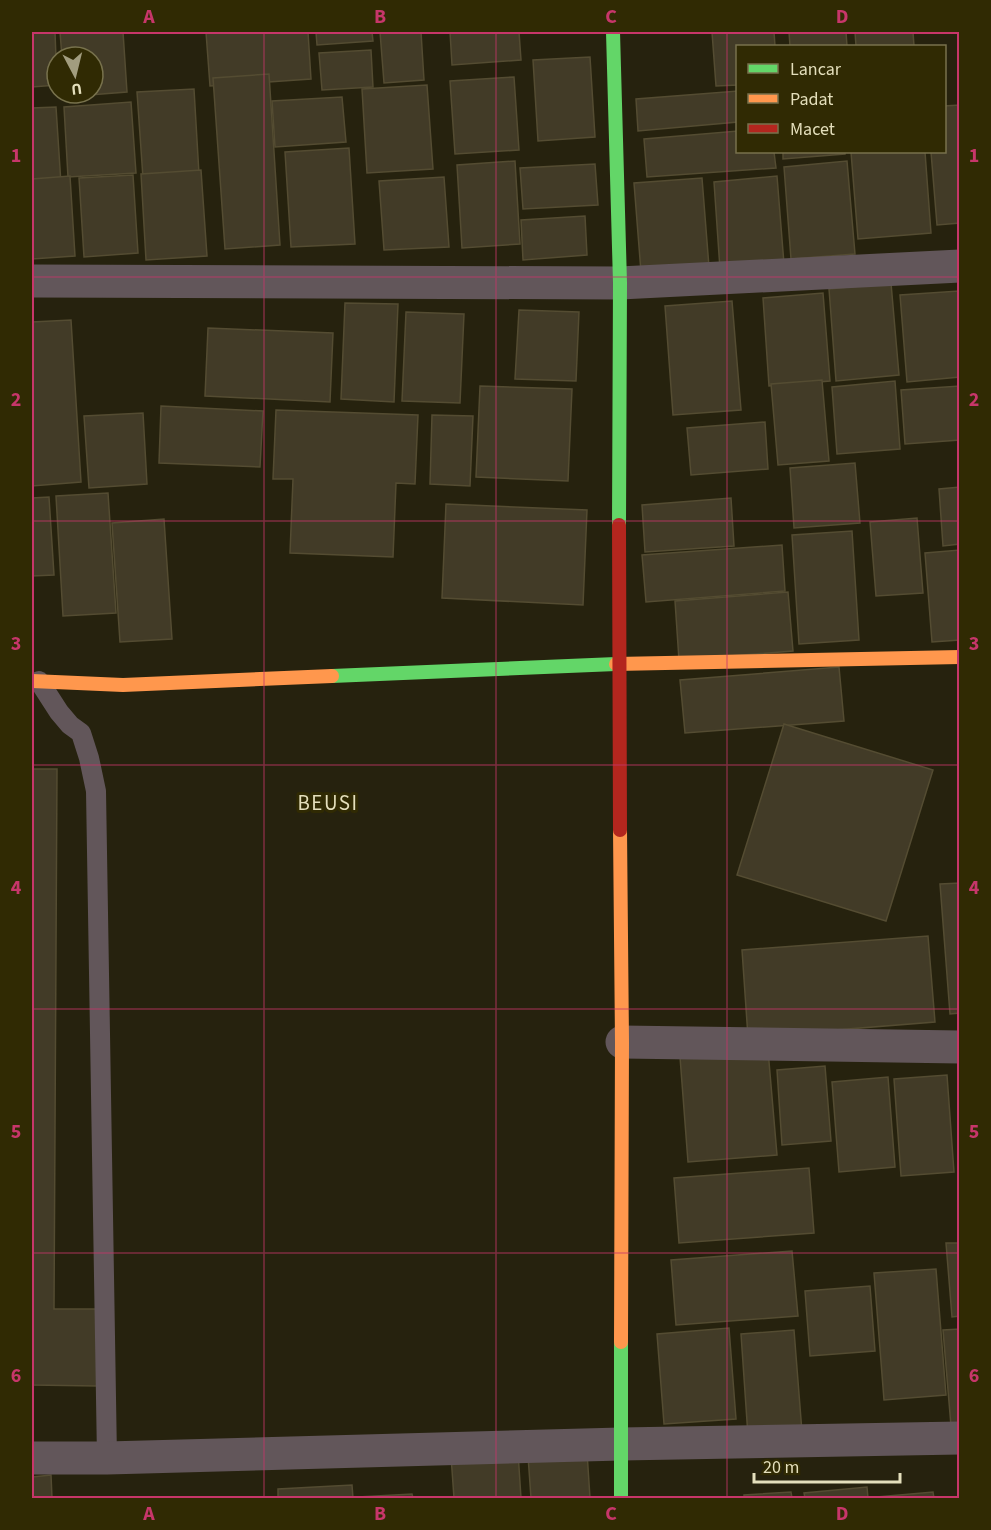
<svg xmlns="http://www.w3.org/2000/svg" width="991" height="1530" viewBox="0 0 991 1530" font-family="'Source Sans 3',sans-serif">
<rect width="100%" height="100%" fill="#26220e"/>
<g fill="#423b27" stroke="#544c32" stroke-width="1.5">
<path d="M 32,32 L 55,32 L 57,85 L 32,87 Z"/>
<path d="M 60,32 L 123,32 L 127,92 L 64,97 L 64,93 L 93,93 L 93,57 L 62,57 Z"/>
<path d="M 206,32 L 308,32 L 311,79 L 210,86 Z"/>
<path d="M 316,32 L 372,32 L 373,41 L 317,45 Z"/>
<path d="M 380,32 L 421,32 L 424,80 L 384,83 Z"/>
<path d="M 450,32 L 519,32 L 521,60 L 452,65 Z"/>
<path d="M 712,32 L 774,32 L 775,46 L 738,46 L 738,85 L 716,86 Z"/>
<path d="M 789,32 L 846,32 L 847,46 L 790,46 Z"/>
<path d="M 855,32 L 913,32 L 914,46 L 856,46 Z"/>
<path d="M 371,50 L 373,87 L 322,90 L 319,53 Z"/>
<path d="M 590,57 L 595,137 L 538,141 L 533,60 Z"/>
<path d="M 269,74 L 280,245 L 225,249 L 213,78 Z"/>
<path d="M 514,77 L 519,150 L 455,154 L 450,81 Z"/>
<path d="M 427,85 L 433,169 L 367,173 L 362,89 Z"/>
<path d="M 194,89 L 199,174 L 143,178 L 137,92 Z"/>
<path d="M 738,91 L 738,122 L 638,131 L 636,99 Z"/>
<path d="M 342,97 L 346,142 L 275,147 L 272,101 Z"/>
<path d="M 131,102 L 136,173 L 68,177 L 64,107 Z"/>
<path d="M 960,105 L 960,223 L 937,225 L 931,152 L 944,152 L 944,106 Z"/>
<path d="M 56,107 L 61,184 L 32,186 L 32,108 Z"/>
<path d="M 738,131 L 738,152 L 774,152 L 776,168 L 647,177 L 644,139 Z"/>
<path d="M 349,148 L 355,244 L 291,247 L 285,152 Z"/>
<path d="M 783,152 L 845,152 L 845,154 L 783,159 Z"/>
<path d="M 851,152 L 925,152 L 931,233 L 858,239 Z"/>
<path d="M 515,161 L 520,244 L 462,248 L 457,165 Z"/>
<path d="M 847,161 L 855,254 L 791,259 L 784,167 Z"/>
<path d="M 595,164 L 598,205 L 523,209 L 520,168 Z"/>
<path d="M 201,170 L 207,256 L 146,260 L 141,174 Z"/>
<path d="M 133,175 L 138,253 L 84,257 L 79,178 Z"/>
<path d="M 70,176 L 75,256 L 32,259 L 32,179 Z"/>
<path d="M 777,176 L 784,264 L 720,269 L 714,182 Z"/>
<path d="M 444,177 L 449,247 L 384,250 L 379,181 Z"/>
<path d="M 702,178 L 709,267 L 641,272 L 634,183 Z"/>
<path d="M 585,216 L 587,255 L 523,260 L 521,220 Z"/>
<path d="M 891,283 L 899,375 L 836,381 L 829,289 Z"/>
<path d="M 959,291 L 960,377 L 907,382 L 900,295 Z"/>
<path d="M 823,293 L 830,381 L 769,386 L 763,298 Z"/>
<path d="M 732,301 L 741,410 L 673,415 L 665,306 Z"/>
<path d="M 345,303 L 398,304 L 394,402 L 341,399 Z"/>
<path d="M 519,310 L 579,312 L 576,381 L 515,379 Z"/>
<path d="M 406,312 L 464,314 L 460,403 L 402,401 Z"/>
<path d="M 71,320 L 81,482 L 32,486 L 32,322 Z"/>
<path d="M 208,328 L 333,333 L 330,402 L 205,396 Z"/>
<path d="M 822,380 L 829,461 L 778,465 L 771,384 Z"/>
<path d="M 895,381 L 900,449 L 837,454 L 832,387 Z"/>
<path d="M 480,386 L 572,389 L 568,481 L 476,477 Z"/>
<path d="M 960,386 L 960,440 L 905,444 L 901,390 Z"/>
<path d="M 161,406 L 263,411 L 260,467 L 159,463 Z"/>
<path d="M 276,410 L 418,415 L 415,484 L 396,483 L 393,557 L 290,553 L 293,479 L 273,479 Z"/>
<path d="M 143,413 L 147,484 L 89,488 L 84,416 Z"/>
<path d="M 432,415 L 473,416 L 470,486 L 430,484 Z"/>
<path d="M 765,422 L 768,469 L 691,475 L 687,428 Z"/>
<path d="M 855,463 L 860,523 L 794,528 L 790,468 Z"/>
<path d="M 960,487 L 960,544 L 943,546 L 939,489 Z"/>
<path d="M 108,493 L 116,613 L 63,616 L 56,496 Z"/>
<path d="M 49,497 L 54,575 L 32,576 L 32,498 Z"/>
<path d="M 731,498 L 734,546 L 645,552 L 642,505 Z"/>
<path d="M 446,504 L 587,510 L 583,605 L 442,598 Z"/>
<path d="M 917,518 L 923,593 L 876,596 L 870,522 Z"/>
<path d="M 164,519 L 172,639 L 120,642 L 112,523 Z"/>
<path d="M 852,531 L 859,640 L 799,644 L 792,535 Z"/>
<path d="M 782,545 L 785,591 L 646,602 L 642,555 Z"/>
<path d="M 960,550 L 960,640 L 932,642 L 925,553 Z"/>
<path d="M 788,592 L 793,651 L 679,660 L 675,601 Z"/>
<path d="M 839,667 L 844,721 L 685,733 L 680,680 Z"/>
<path d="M 784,724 L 933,770 L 886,921 L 737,875 Z"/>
<path d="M 32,769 L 57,769 L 54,1309 L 98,1309 L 97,1386 L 32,1385 Z"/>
<path d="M 960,883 L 960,1013 L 950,1014 L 940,884 Z"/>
<path d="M 928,936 L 935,1022 L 748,1037 L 742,950 Z"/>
<path d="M 768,1050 L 777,1155 L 688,1162 L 680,1057 Z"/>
<path d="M 825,1066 L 831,1141 L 782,1145 L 777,1070 Z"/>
<path d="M 947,1075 L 954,1172 L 901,1176 L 894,1079 Z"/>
<path d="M 888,1077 L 895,1167 L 839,1172 L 832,1082 Z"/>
<path d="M 809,1168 L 814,1233 L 679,1243 L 674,1178 Z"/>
<path d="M 946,1243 L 960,1243 L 960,1316 L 952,1317 Z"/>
<path d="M 792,1251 L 798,1316 L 676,1325 L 671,1260 Z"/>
<path d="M 936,1269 L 946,1395 L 884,1400 L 874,1273 Z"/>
<path d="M 870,1286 L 875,1351 L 810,1356 L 805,1291 Z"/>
<path d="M 729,1328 L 736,1419 L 664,1424 L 657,1334 Z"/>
<path d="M 960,1329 L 960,1425 L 951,1426 L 943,1330 Z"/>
<path d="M 794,1330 L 802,1432 L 748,1436 L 741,1334 Z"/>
<path d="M 518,1452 L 521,1498 L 454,1498 L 451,1456 Z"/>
<path d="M 587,1452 L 590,1498 L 531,1498 L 528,1456 Z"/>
<path d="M 51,1475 L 52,1498 L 32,1498 L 32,1477 Z"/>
<path d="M 352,1485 L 353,1498 L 278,1498 L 278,1489 Z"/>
<path d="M 867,1487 L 868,1498 L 805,1498 L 804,1493 Z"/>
<path d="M 791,1492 L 792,1498 L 744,1498 L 744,1495 Z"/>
<path d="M 933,1492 L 934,1498 L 877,1498 L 877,1497 Z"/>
<path d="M 412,1494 L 413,1498 L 358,1498 L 358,1497 Z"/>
</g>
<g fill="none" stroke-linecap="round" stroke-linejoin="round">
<path stroke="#62565a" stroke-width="20" d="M 39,681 L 59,712 L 70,725 L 81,733 L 89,758 L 96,791 L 107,1458"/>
<g stroke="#62565a" stroke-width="33">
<path d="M 32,281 L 620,283 L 960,266"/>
<path d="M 622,1042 L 960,1047"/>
<path d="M 32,1458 L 107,1458 L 621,1444 L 960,1438"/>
</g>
<g stroke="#63d668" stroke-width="14">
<path d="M 613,32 L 620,283 L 619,525"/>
<path d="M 332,676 L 616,664"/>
<path d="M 621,1498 L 621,1342"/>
</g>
<g stroke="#ff974d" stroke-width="14">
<path d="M 616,664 L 960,657"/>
<path d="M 32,681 L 123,685 L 332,676"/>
<path d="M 620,830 L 622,1042 L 621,1342"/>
</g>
<path stroke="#b3261e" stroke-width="14" d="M 619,525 L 620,830"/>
</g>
<path fill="none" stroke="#c7366a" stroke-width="1.5" stroke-opacity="0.55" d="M 264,32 L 264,1498M 496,32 L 496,1498M 727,32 L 727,1498M 32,277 L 960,277M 32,521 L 960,521M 32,765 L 960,765M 32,1009 L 960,1009M 32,1253 L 960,1253"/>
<g text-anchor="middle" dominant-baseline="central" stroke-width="6" stroke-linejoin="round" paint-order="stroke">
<g font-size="21" letter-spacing="1.5" fill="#e4dfbc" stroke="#302a03">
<text x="328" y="803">BEUSI</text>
</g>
</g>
<rect width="991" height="1530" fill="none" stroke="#302a03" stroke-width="66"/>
<rect x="736" y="45" width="210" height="108" fill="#302a03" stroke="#78724d" stroke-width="1.5"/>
<rect x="748" y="64" width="30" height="9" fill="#63d668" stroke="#78724d" stroke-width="1.5"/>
<text x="790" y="75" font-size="18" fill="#e4dfbc">Lancar</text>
<rect x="748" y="94" width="30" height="9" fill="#ff974d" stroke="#78724d" stroke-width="1.5"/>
<text x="790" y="105" font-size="18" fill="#e4dfbc">Padat</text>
<rect x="748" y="124" width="30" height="9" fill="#b3261e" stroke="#78724d" stroke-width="1.5"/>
<text x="790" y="135" font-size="18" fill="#e4dfbc">Macet</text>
<g transform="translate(75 75) rotate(173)"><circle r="28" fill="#302a03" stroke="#78724d" stroke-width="1.5"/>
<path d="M0-4.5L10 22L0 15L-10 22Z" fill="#a29d7f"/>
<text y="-9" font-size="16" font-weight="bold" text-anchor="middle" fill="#e4dfbc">U</text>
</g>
<path d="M754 1473v9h146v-9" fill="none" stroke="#e4dfbc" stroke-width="3"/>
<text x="763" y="1473" font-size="18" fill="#e4dfbc" stroke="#302a03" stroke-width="4.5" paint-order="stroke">20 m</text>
<rect x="33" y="33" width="925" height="1464" fill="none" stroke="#c7366a" stroke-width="2"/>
<g font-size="20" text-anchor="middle" font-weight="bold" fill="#c7366a">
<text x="149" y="23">A</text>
<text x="380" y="23">B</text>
<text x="611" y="23">C</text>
<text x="842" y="23">D</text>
<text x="16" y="162">1</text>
<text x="974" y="162">1</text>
<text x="16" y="406">2</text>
<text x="974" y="406">2</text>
<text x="16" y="650">3</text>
<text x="974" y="650">3</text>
<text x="16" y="894">4</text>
<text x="974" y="894">4</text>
<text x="16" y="1138">5</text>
<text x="974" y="1138">5</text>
<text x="16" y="1382">6</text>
<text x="974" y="1382">6</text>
<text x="149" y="1520">A</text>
<text x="380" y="1520">B</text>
<text x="611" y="1520">C</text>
<text x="842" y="1520">D</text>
</g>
</svg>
